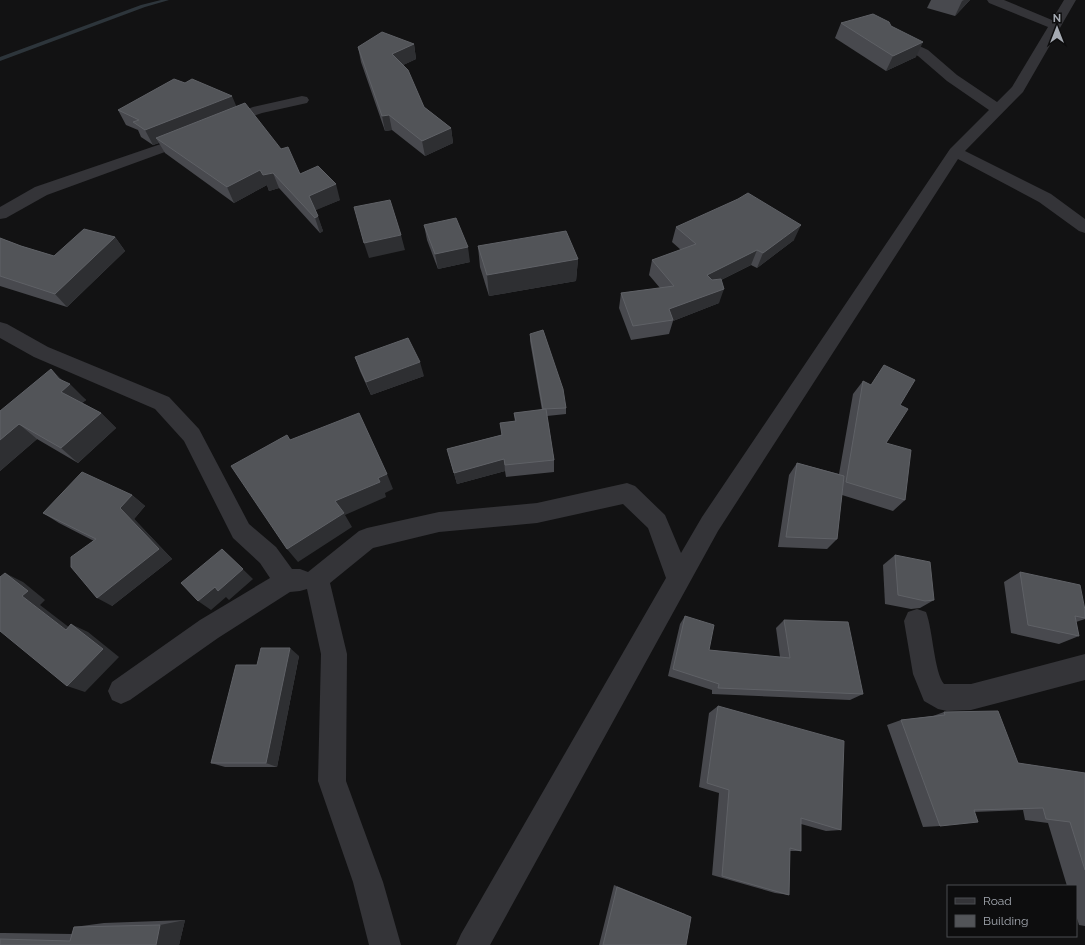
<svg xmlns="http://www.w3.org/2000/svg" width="1085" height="945" viewBox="0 0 1085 945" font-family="Raleway,sans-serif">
<rect width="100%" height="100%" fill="#121213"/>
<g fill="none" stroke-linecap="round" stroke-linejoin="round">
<path fill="#2d353b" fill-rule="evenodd" d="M 161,0 L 169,0 L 145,7 L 0,61 L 0,57 L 141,5 Z"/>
<g fill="#343438" fill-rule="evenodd">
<path d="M 987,0 L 1004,0 L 1052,20 L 1064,0 L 1076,0 L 1023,92 L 965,151 L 1051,194 L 1085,219 L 1085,233 L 1079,231 L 1039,202 L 958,159 L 718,531 L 490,945 L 456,945 L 461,934 L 666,578 L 648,528 L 623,504 L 537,523 L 439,532 L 373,548 L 330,583 L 347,654 L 346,781 L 383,882 L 401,945 L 369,945 L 353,882 L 318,781 L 321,654 L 307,589 L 300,591 L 290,592 L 218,638 L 130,700 L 121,704 L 112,700 L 108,691 L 112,682 L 200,620 L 270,578 L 260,563 L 233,538 L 184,441 L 155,409 L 34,357 L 0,338 L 0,322 L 7,324 L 48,347 L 169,397 L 199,429 L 249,524 L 276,547 L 292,569 L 300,569 L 308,572 L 359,531 L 367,528 L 439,512 L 537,503 L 627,483 L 635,486 L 665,515 L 681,553 L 702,517 L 950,149 L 989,110 L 947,81 L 918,56 L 888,42 L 887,39 L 888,36 L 898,36 L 928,50 L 957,75 L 997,102 L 1012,87 L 1048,27 L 989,3 Z"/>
<path d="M 302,96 L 307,97 L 309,100 L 307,103 L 262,113 L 225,126 L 220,125 L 218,122 L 220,119 L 253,107 Z"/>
<path d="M 190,134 L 195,135 L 197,138 L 195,141 L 47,195 L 6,218 L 0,219 L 0,207 L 35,187 Z"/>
<path d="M 917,609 L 926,612 C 933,630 934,672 944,684 L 971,684 L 1085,654 L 1085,680 L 971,710 L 947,711 L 938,709 L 924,701 L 913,674 L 904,621 L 908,612 Z"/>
</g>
</g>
<g fill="#48494e">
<path d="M 931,0 L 970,0 L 955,16 L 927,8 Z"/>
<path d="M 841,23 L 891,26 L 916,57 L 886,71 L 835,38 Z"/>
<path d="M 414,44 L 416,59 L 403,65 L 424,107 L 451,128 L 453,143 L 425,156 L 392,130 L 385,131 L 361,62 L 358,47 Z"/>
<path d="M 237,106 L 300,174 L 340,200 L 315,210 L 323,231 L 320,233 L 279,188 L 269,191 L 267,185 L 234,203 L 165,153 L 159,143 L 153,145 L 141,137 L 138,130 L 126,125 L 118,110 Z"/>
<path d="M 424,225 L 470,262 L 438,269 L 427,240 Z"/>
<path d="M 676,227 L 794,240 L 757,268 L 751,265 L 721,280 L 719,303 L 673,321 L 669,334 L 631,340 L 619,308 L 621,293 L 660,288 L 649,275 L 652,260 L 681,250 L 672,242 Z"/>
<path d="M 115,237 L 125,251 L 67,307 L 0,286 L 0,238 L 21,246 L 54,256 Z"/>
<path d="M 478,246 L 578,259 L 576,281 L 489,296 L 480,267 Z"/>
<path d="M 530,334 L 566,408 L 566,414 L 547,416 L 554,460 L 554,472 L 506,477 L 505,471 L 457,484 L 447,449 L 501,435 L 515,422 L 514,413 L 542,410 L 530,341 Z"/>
<path d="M 355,357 L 424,376 L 371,395 L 360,371 Z"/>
<path d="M 63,381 L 86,400 L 82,403 L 101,413 L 116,428 L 78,463 L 37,439 L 0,471 L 0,411 Z"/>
<path d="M 863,381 L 900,405 L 886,443 L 905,500 L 893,511 L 842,495 L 837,539 L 827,549 L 778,547 L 789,475 L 797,463 L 839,474 L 853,394 Z"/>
<path d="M 132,495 L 145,506 L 134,519 L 172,559 L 112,606 L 94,541 L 59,523 L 43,513 Z"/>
<path d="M 895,555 L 934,600 L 920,608 L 911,609 L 885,604 L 883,565 Z"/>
<path d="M 1020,572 L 1085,610 L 1085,619 L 1076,622 L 1079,636 L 1059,644 L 1011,633 L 1004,582 Z"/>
<path d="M 685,616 L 709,650 L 780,657 L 776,628 L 784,620 L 863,694 L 850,700 L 712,694 L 712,690 L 668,676 L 680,624 Z"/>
<path d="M 299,656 L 277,767 L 225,767 L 211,763 L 257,665 Z"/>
<path d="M 718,706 L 841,830 L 826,831 L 801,824 L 801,851 L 790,851 L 789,895 L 775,893 L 712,875 L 719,793 L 699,787 L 709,713 Z"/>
<path d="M 944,712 L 1018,763 L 1085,773 L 1085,926 L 1079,925 L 1076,915 L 1076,886 L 1067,886 L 1048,823 L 1025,820 L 1023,810 L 974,812 L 940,826 L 923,827 L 887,725 L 901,720 L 933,716 Z"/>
<path d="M 614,885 L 685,914 L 686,945 L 599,945 Z"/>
<path d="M 185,920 L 179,945 L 0,945 L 0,933 L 4,933 L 72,934 L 74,927 L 104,923 Z"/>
</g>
<g fill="#2e2f32">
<path d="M 964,0 L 970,0 L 955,16 L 962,1 Z"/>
<path d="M 923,42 L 916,57 L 886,71 L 893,56 Z"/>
<path d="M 414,44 L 416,59 L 395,69 L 392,54 Z"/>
<path d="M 232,96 L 238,110 L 156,138 L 159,143 L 153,145 L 145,130 Z"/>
<path d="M 389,115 L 392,130 L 385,131 L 382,116 Z"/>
<path d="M 451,128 L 453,143 L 425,156 L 422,141 Z"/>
<path d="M 260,170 L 273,173 L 279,188 L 269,191 L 267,185 L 234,203 L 227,187 Z"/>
<path d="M 336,184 L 340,200 L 314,211 L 309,196 Z"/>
<path d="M 318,216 L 323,231 L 320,233 L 315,218 Z"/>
<path d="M 801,225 L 794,240 L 757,268 L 763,253 Z"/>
<path d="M 401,235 L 405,250 L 369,258 L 364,243 Z"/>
<path d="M 115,237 L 125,251 L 67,307 L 55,294 Z"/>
<path d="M 468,247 L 470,262 L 438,269 L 435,254 Z"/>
<path d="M 757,250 L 751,265 L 703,289 L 707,275 Z"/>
<path d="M 578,259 L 576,281 L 489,296 L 487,275 Z"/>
<path d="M 724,289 L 719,303 L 673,321 L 669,309 Z"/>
<path d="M 420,362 L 424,376 L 371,395 L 366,382 Z"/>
<path d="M 51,369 L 68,386 L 70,384 L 86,400 L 77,407 L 61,392 L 59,379 Z"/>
<path d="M 101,413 L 116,428 L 78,463 L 61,448 Z"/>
<path d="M 19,424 L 37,439 L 0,471 L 0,440 Z"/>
<path d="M 504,459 L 505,471 L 457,484 L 454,473 Z"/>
<path d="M 387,474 L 393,489 L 385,493 L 386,497 L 345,515 L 352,527 L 298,562 L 287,549 L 335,501 L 378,478 Z"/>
<path d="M 132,495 L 145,506 L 134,519 L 172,559 L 112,606 L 97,598 L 120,508 Z"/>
<path d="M 222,549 L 253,579 L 229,600 L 226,597 L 211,610 L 198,601 Z"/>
<path d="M 5,573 L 23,582 L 45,600 L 40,605 L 83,638 L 66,630 L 22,596 Z"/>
<path d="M 71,624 L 88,632 L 119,657 L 85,692 L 67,686 Z"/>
<path d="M 290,648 L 299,656 L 277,767 L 266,763 Z"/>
<path d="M 185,920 L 179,945 L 156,945 L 160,925 Z"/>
</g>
<g fill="#525458" stroke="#5f6166">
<path d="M 873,14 L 889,22 L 891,26 L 923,42 L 893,56 L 841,23 Z"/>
<path d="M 382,32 L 414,44 L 392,54 L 408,70 L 424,107 L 451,128 L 422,141 L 389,115 L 382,116 L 358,47 Z"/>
<path d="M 174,79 L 185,83 L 192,79 L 232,96 L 145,130 L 133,122 L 139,120 L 118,110 Z"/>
<path d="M 245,103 L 281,149 L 288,147 L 300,174 L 318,166 L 336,184 L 309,196 L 318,216 L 315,218 L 273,173 L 263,175 L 260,170 L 227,187 L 156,138 Z"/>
<path d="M 748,193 L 801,225 L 763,253 L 757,250 L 707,275 L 712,280 L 721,279 L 724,289 L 669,309 L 673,320 L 633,326 L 621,293 L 674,286 L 652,260 L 696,244 L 676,227 L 738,199 Z"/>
<path d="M 390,200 L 401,235 L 364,243 L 354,207 Z"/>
<path d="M 456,218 L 468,247 L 435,254 L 424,225 Z"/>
<path d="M 84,229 L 115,237 L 55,294 L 0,276 L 0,238 L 21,246 L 54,256 Z"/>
<path d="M 566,231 L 578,259 L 487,275 L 478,246 Z"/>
<path d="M 543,330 L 563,389 L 566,408 L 543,409 L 530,334 Z"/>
<path d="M 408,338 L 420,362 L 366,382 L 355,357 Z"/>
<path d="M 884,365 L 915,380 L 900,405 L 908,409 L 886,443 L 911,450 L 905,500 L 846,482 L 863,381 L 871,385 Z"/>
<path d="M 51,369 L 59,379 L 70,384 L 61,392 L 101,413 L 61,448 L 19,424 L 0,440 L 0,411 Z"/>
<path d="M 546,409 L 554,460 L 505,465 L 504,459 L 454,473 L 447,449 L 502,435 L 500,423 L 516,421 L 514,413 Z"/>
<path d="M 359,413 L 387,474 L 378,478 L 380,482 L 335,501 L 344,513 L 287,549 L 231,466 L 287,435 L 290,440 Z"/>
<path d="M 797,463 L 844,476 L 837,539 L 786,537 Z"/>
<path d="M 82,472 L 132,495 L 120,508 L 159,549 L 97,598 L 71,567 L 71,557 L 96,539 L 43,513 Z"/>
<path d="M 222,549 L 243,569 L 218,591 L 215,587 L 198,601 L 181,583 Z"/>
<path d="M 895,555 L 930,562 L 934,600 L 925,601 L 898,595 Z"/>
<path d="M 1020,572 L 1080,585 L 1085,610 L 1085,618 L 1075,616 L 1079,636 L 1028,625 Z"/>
<path d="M 5,573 L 28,591 L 22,596 L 66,630 L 71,624 L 103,649 L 67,686 L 0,631 L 0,577 Z"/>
<path d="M 685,616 L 714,625 L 709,650 L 790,658 L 784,620 L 848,622 L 863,694 L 718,688 L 719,684 L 673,669 Z"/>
<path d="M 261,648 L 290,648 L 266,763 L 211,763 L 236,665 L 257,665 Z"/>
<path d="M 718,706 L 844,741 L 841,830 L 801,818 L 801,851 L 790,848 L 789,895 L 722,876 L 729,790 L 707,783 Z"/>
<path d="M 998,711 L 1018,763 L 1085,773 L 1085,870 L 1070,822 L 1046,819 L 1043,808 L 974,810 L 978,822 L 940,826 L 901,720 L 945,715 L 944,712 Z"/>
<path d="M 617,887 L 691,917 L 686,945 L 603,945 Z"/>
<path d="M 160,925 L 156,945 L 0,945 L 0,939 L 70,941 L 74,927 Z"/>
</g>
<rect x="947" y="885" width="130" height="52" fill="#0d0d0e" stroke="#4a4c50"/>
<rect x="955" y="898" width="20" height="6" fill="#343438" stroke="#4a4c50"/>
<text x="983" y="905" font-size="12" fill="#a5aab2">Road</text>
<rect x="955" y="915" width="20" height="12" fill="#525458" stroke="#4a4c50"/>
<text x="983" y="925" font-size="12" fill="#a5aab2">Building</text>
<g transform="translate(1057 28)" stroke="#0d0d0e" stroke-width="3" paint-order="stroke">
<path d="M0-3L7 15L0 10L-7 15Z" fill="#a5aab2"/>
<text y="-6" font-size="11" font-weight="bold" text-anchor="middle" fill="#a5aab2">N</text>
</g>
</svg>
